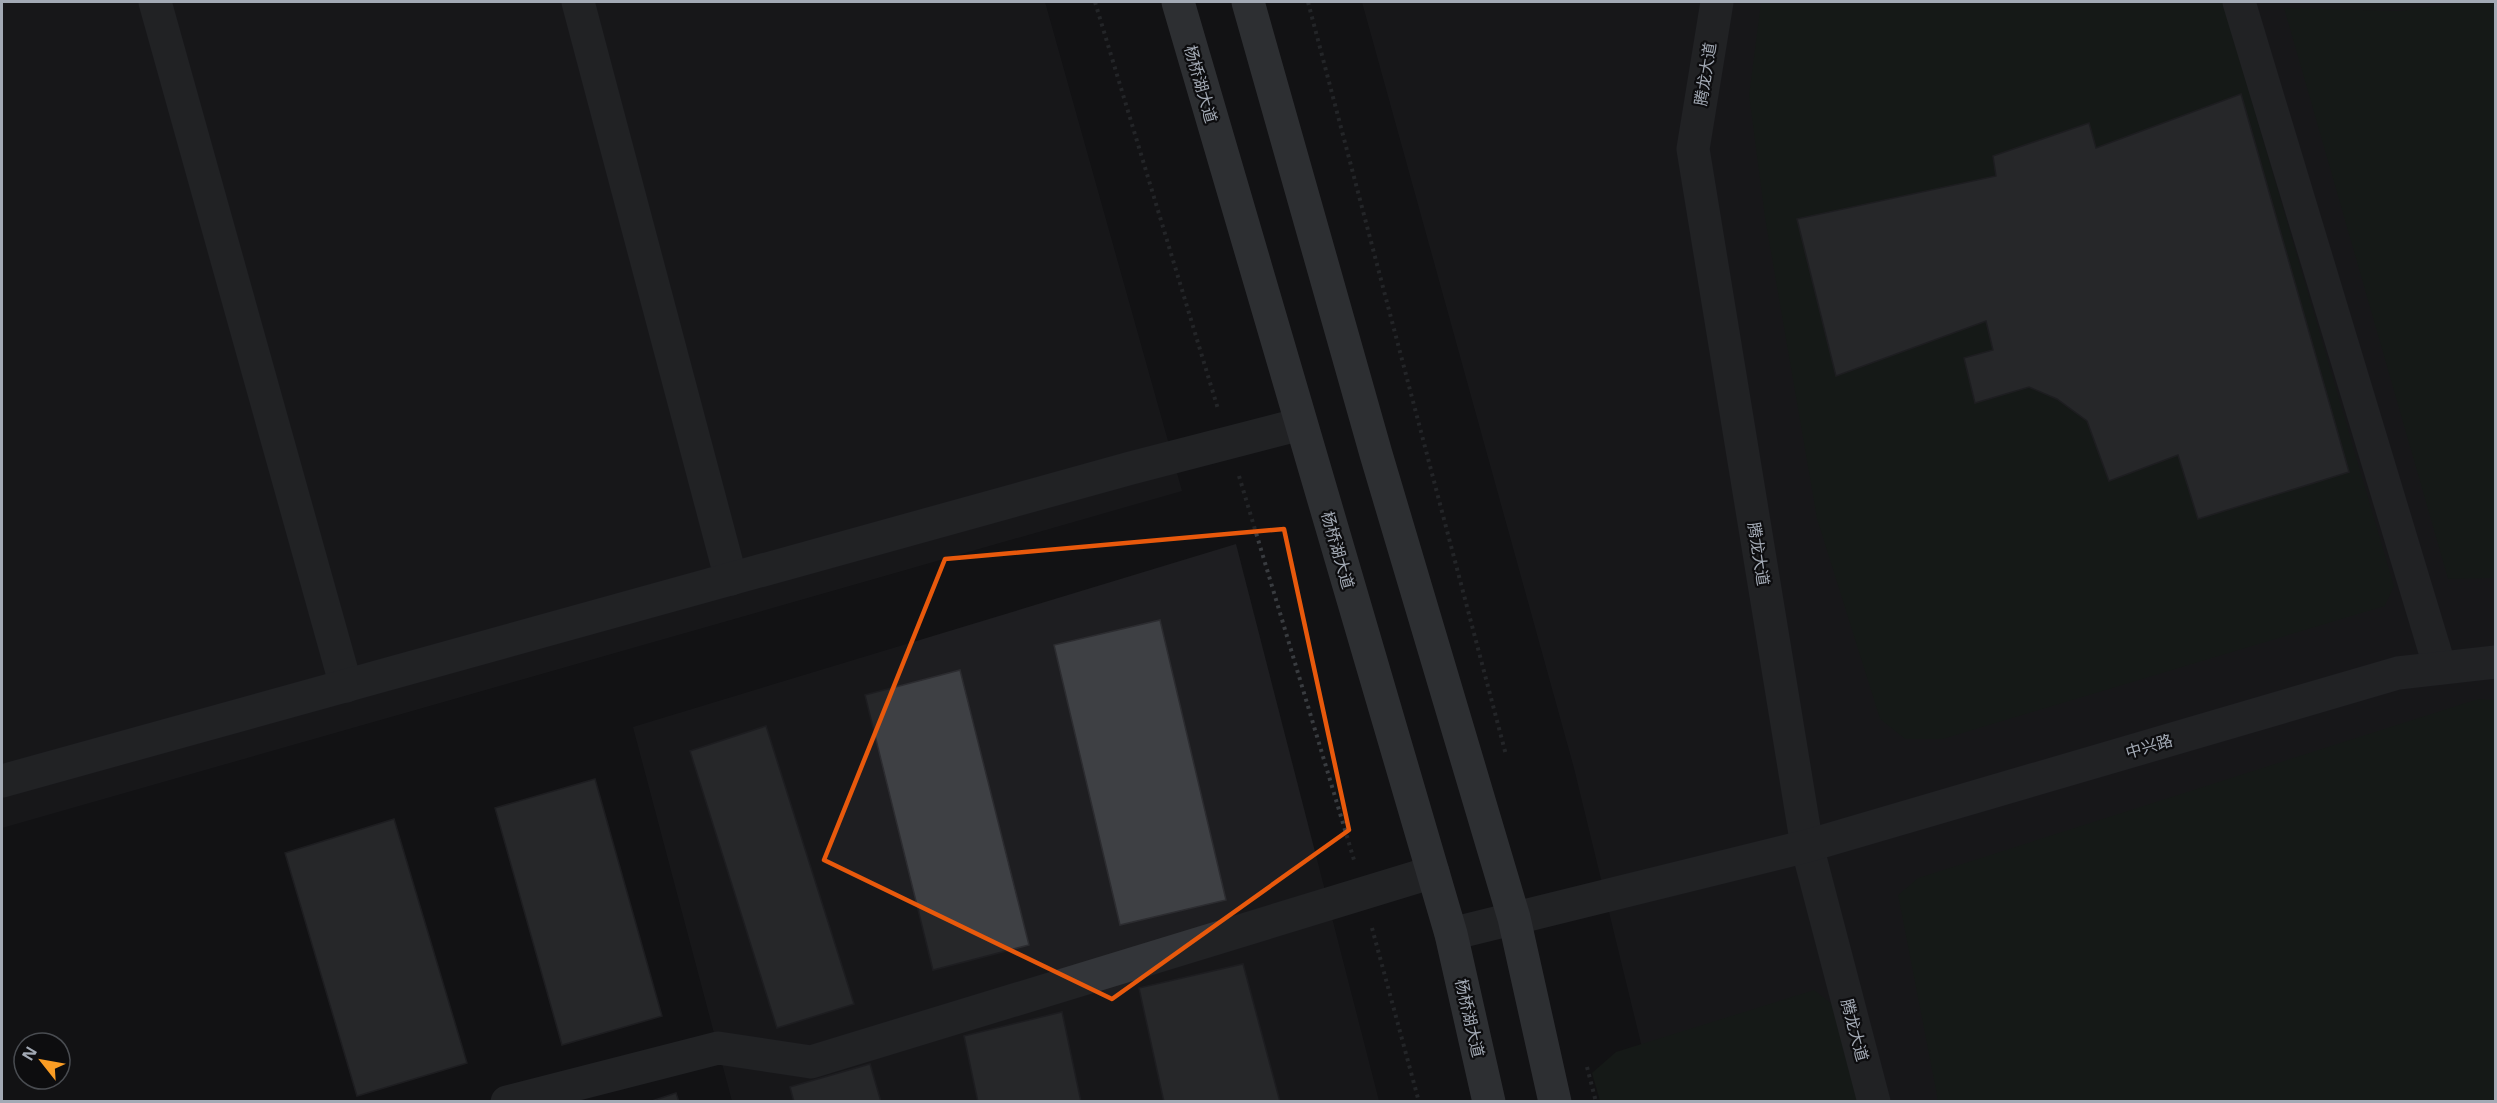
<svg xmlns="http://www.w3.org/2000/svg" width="2497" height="1103" viewBox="0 0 2497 1103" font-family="'Open Sans','Noto Sans SC',sans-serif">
<rect width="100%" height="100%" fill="#121214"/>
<g fill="#1e1e21">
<path d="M 2,2 L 1045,2 L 1182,491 L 2,828 Z"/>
<path d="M 1362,2 L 2495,2 L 2495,1101 L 1655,1101 L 1574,768 Z"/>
<path d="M 1236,544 L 1379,1101 L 732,1101 L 633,727 Z"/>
</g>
<g fill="#1a221b">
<path d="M 1761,2 L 2223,3 L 2394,586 L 2385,606 L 1943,739 L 1905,739 L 1880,719 L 1817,519 L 1765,218 L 1749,95 Z"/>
<path d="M 2464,2 L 2495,2 L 2495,578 L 2448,579 L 2284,8 L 2400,11 Z"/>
<path d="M 2478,699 L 2496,700 L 2495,1101 L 1938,1101 L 1898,895 L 1918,878 Z"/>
<path d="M 1814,990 L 1835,1006 L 1857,1101 L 1600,1101 L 1592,1073 L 1616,1052 Z"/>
</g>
<g fill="#3e4044" stroke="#2c2c30" stroke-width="1.5">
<path d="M 2241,94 L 2349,472 L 2198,519 L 2178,455 L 2109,481 L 2087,421 L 2057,399 L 2029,387 L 1975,403 L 1964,358 L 1993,350 L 1986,321 L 1836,376 L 1797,219 L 1996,176 L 1993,156 L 2089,123 L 2096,148 Z"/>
<path d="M 1160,620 L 1226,900 L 1120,925 L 1054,645 Z"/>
<path d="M 960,670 L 1029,945 L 933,970 L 865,695 Z"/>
<path d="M 766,726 L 854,1004 L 777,1028 L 690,751 Z"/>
<path d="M 595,779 L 662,1016 L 562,1045 L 495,808 Z"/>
<path d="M 394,819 L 467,1063 L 357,1096 L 285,853 Z"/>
<path d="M 1243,964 L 1280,1102 L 1164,1102 L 1139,988 Z"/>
<path d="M 1062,1012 L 1081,1102 L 978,1102 L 964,1036 Z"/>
<path d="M 870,1064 L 881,1102 L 794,1102 L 790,1087 Z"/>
<path d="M 676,1093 L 679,1102 L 649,1102 Z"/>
</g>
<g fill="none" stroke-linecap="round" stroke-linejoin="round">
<g stroke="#393c40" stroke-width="4" stroke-dasharray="3 4.5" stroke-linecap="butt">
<path d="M 1095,2 L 1218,409"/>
<path d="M 1308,2 L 1506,755"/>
<path d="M 1239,476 L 1354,860"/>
<path d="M 1372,928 L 1419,1102"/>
<path d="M 1587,1067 L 1596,1102"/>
</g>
<g stroke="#333539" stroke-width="33">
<path d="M 155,2 L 346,686"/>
<path d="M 578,2 L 731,579"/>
<path d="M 1717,2 L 1693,149 L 1807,846 L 1874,1102"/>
<path d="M 2239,2 L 2440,668"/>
<path d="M 2,781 L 1131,468 L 1301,424"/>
<path d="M 1451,934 L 1807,846 L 2398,673 L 2496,662"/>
<path d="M 507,1102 L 718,1048 L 811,1062 L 1433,872"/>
</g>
<g stroke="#4f5258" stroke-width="33">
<path d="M 1178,2 L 1451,934 L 1489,1102"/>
<path d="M 1248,2 L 1376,454 L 1514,918 L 1555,1102"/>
</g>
</g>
<path d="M0 0H2497V1103H0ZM 1284,529 L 1349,830 L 1112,999 L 824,860 L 945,559 Z" fill="#121214" fill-opacity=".55" fill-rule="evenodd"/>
<path fill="none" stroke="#e8590c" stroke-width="4.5" stroke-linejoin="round" d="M 1284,529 L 1349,830 L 1112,999 L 824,860 L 945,559 Z"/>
<g text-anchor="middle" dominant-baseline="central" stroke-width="4.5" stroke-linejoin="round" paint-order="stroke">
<g font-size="16" fill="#a3aab5" stroke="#0d0d0f">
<text transform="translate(1705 74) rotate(-81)">腾龙大道</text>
<text transform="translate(1201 84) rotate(74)">杨桥湖大道</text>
<text transform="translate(1338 550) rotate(74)">杨桥湖大道</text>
<text transform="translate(1759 554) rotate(81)">腾龙大道</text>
<text transform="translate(2149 746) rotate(-16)">中兴路</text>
<text transform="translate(1470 1018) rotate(77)">杨桥湖大道</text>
<text transform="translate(1855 1030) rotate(75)">腾龙大道</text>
</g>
</g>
<rect width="2497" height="1103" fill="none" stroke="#a3aab5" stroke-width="6"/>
<g transform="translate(42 1061) rotate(301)"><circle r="28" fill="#0d0d0f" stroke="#494c51" stroke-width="1.5"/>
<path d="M0-4.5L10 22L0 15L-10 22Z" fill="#fb9d24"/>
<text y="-9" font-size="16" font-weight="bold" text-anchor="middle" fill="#a3aab5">N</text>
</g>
</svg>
